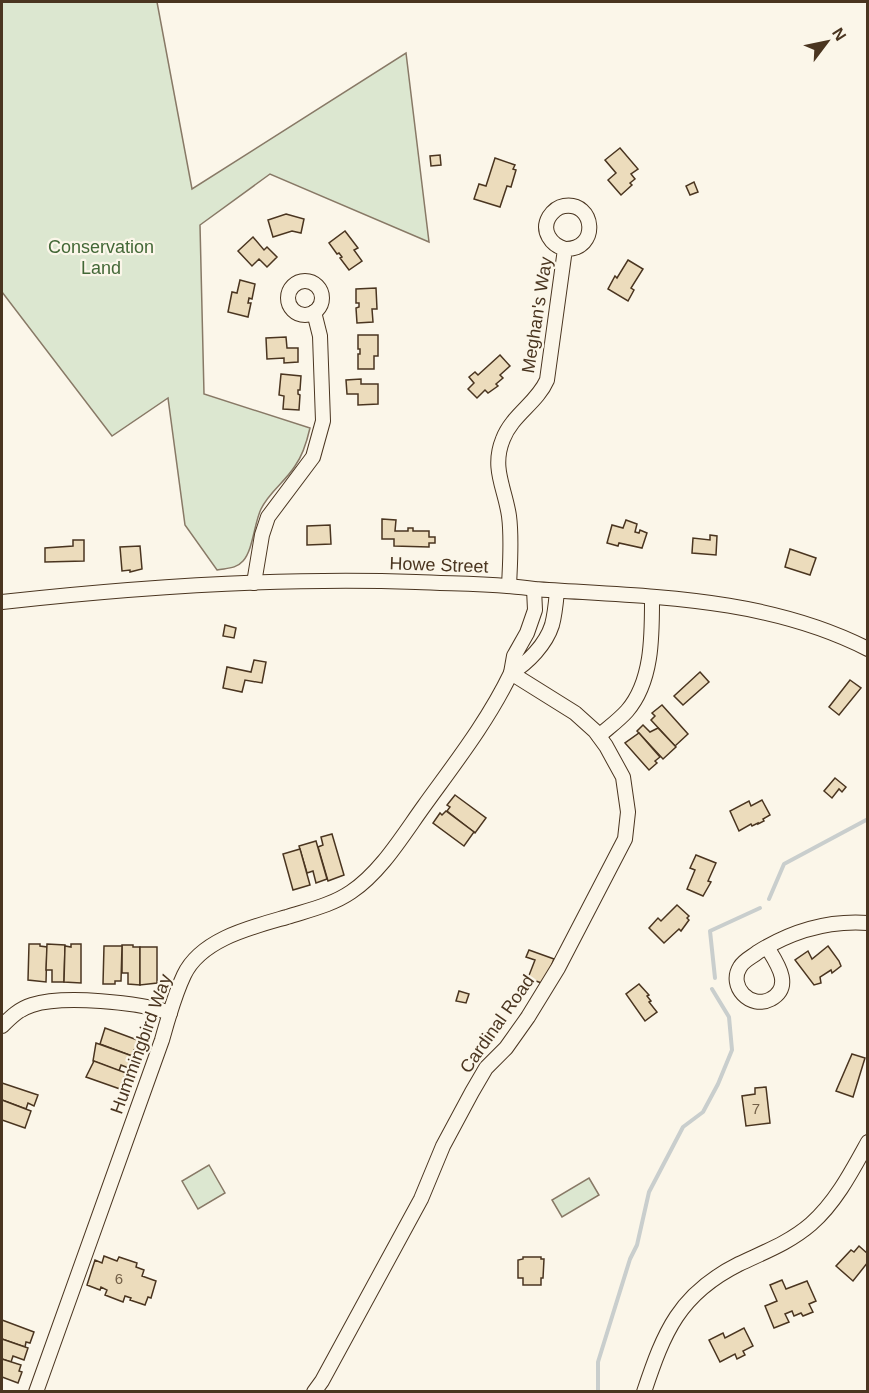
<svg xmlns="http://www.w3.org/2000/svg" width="869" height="1393" viewBox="0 0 869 1393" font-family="Arial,sans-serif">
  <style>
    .green { fill: #dce7d0; stroke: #887966; stroke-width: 1.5 }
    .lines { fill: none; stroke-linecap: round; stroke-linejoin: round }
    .stream { stroke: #c9cecd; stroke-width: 4 }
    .building { fill: #ecdcbc; stroke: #4a3520; stroke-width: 1.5 }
    .minor-casing { stroke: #4a3520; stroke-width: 16 }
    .minor { stroke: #fbf6e9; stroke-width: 14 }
    .labels { text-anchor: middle; stroke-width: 4.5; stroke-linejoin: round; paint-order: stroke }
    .number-label { font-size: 15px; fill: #725f47 }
    .park-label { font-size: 18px; fill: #436837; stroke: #fbf6e9 }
    .street-label { font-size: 18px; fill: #4a3520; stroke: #fbf6e9 }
  </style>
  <rect width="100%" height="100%" fill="#fbf6e9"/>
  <g class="green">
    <path d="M2 2H157L192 189 406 53 429 242 270 174 200 225 204 394 310 428C307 441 303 455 295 466 285 482 269 492 261 509 254 524 253 550 243 561 236 569 227 568 217 570L185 525 168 398 112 436 2 292Z"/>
    <polygon points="209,1165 225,1193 198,1209 182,1181"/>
    <polygon points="589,1178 599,1195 562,1217 552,1200"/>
  </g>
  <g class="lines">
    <g class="stream">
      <polyline points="769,899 784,864 868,819"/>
      <polyline points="715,978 710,931 760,908"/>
      <polyline points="598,1392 598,1362 630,1259 637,1245 649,1192 683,1127 703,1112 718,1084 732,1050 729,1017 712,989"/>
    </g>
  </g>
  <g class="building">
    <polygon points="620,148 638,169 631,174 635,179 630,183 632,185 621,195 608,180 616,173 605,160"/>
    <polygon points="440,155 441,165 431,166 430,156"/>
    <polygon points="495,158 515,165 513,169 516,170 511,187 507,186 500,207 474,199 479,184 486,186"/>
    <polygon points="694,182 698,192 690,195 686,186"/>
    <polygon points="286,214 304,219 301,233 292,231 273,237 268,220"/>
    <polygon points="345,231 358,248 354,250 362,261 349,270 340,258 342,257 339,253 337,254 329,243"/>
    <polygon points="253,237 264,250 267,247 277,257 267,267 259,259 252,266 238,251"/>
    <polygon points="628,260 643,269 631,288 634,290 628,301 608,289 615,276 617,278"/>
    <polygon points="240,280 255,284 252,299 249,298 248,303 251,303 248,317 228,312 232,292 237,293"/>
    <polygon points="376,288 377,309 372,309 373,322 357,323 356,308 359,307 359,303 356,303 356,289"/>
    <polygon points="358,335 378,335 378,356 374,356 374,369 358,369 358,354 360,354 360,349 358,349"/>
    <polygon points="286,337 287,348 298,348 298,362 284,363 284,358 267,359 266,338"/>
    <polygon points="500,355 510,366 500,375 503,378 496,384 498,386 488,393 485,390 477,398 468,389 474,383 469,377 475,372 478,375"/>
    <polygon points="281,374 301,376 300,390 298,390 298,394 300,395 299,410 283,409 284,396 279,395"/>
    <polygon points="361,379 361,384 378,384 378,404 358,405 358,394 347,394 346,380"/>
    <polygon points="382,519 396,520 395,531 408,531 408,528 413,528 413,531 429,531 429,537 435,537 435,543 429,543 429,547 394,546 394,539 382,539"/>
    <polygon points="626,520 637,524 635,532 639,533 640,530 647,533 642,548 619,543 618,546 607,543 612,525 623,528"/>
    <polygon points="330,525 331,544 307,545 307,526"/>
    <polygon points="710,535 717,536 716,555 692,553 693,538 710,540"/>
    <polygon points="73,540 84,540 84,561 45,562 45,548 73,546"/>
    <polygon points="140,546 142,569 130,572 130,570 122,571 120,547"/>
    <polygon points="790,549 816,558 810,575 785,567"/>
    <polygon points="225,625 236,628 234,638 223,636"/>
    <polygon points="254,660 266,662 262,683 245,680 242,692 223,688 227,667 251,672"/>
    <polygon points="700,672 709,682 683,705 674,696"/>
    <polygon points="850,680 861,688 839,715 829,707"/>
    <polygon points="662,705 688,734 675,746 651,720 655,716 652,713"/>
    <polygon points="643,725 650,732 658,728 676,747 663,759 637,731"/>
    <polygon points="639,733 660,757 655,761 657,763 649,770 625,743"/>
    <polygon points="835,778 846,787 842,792 839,789 832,798 824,791"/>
    <polygon points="455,795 486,818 475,833 447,811 450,807 447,805"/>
    <polygon points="762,800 770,815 763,819 764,821 758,824 758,823 752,826 751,824 739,831 730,811 749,801 751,806"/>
    <polygon points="446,811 474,832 464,846 433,823 440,813 442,815"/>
    <polygon points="332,834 344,875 328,881 318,847 323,845 321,837"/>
    <polygon points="316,841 327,879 316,883 313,871 307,873 299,846"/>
    <polygon points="300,849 310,885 293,890 283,854"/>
    <polygon points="696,855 716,863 708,881 711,882 703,896 687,889 695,870 690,868"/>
    <polygon points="677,905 689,916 687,918 689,920 681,931 679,929 664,943 649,928 658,918 661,921"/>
    <polygon points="29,944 40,944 40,946 47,947 46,982 28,980"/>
    <polygon points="47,944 65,945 64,982 52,982 52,970 46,970"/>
    <polygon points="71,944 81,944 81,983 64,982 65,946 71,947"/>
    <polygon points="122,945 133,945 133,947 140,947 140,985 128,984 128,973 122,973"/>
    <polygon points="104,946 122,946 121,981 115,981 115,984 103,984"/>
    <polygon points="828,946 839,961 841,966 832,973 831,970 820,977 821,983 814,985 795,960 808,951 812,959"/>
    <polygon points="140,947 157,947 157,983 140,985"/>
    <polygon points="529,950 554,959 544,984 528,978 535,960 526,957"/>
    <polygon points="639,984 649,995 647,996 651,1001 649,1002 657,1012 645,1021 626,994"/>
    <polygon points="459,991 469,994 466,1003 456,1001"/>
    <polygon points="105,1028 140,1041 137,1051 134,1050 132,1056 100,1044"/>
    <polygon points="96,1043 135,1057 131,1069 121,1065 119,1071 93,1061"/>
    <polygon points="852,1054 865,1058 853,1097 836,1091"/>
    <polygon points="94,1061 126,1073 120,1089 86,1077"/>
    <polygon points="2,1083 38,1095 34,1106 28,1103 26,1109 2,1100"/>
    <polygon points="766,1087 770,1123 746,1126 742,1096 755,1094 755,1088"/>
    <polygon points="2,1100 31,1111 25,1128 2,1120"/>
    <polygon points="859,1246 868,1254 868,1262 853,1281 836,1266 851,1250 854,1252"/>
    <polygon points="104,1256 117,1261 119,1257 137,1263 136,1267 144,1270 142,1276 156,1281 151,1298 148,1297 145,1305 130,1300 131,1298 125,1296 123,1302 105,1295 107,1290 101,1287 100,1290 87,1285 95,1260 102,1263"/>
    <polygon points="523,1257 541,1257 541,1259 544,1259 543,1278 541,1278 541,1285 523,1285 523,1278 518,1278 518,1260 523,1259"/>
    <polygon points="782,1280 786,1289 807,1281 816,1301 809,1304 813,1312 803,1316 801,1313 794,1316 792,1311 785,1314 789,1322 774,1328 765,1306 777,1301 770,1285"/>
    <polygon points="2,1320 34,1332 30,1343 26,1342 25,1347 2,1339"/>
    <polygon points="744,1328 753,1346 743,1351 745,1355 737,1359 735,1354 720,1362 709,1340 723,1333 725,1338"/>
    <polygon points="2,1339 28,1348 24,1360 13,1356 11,1362 2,1359"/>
    <polygon points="2,1359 21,1365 19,1371 22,1372 18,1383 2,1377"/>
  </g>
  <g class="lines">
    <g class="minor-casing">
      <g id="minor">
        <circle cx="305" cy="298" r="17"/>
        <polyline points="254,583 262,535 268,517 313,457 323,421 320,336 314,312"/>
        <path d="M509 586C510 563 512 539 509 516 505 488 491 468 503 439 512 415 537 403 547 380L565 249C600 250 595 201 564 206 558 207 553 211 549 217 541 231 551 245 565 249"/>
        <path d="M534 589 535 610 527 633 514 656 511 673C528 663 546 644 552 625 555 614 556 602 557 591"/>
        <path d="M2 602C138 587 278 577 416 582 455 584 495 583 534 589 647 597 764 596 868 649"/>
        <path d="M599 736C608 728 619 720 627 711 653 681 652 634 652 597"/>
        <path d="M767 947C776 962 794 986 771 999 750 1010 728 986 740 967 744 960 752 957 758 952 792 931 827 920 868 923"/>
        <path d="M2 1026C11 1017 19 1009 32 1005 63 995 139 1002 170 1013"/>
        <path d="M36 1392 162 1040C168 1019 174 996 184 975 201 939 252 927 287 917 309 910 332 905 351 892 381 872 403 835 424 806 455 763 488 721 511 673L575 713 595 731 606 746 623 777 628 812 625 839 558 968 528 1017 506 1048 486 1068 472 1092 443 1146 421 1199 322 1381 314 1392"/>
        <path d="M644 1392C664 1332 679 1294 739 1264 764 1252 789 1243 811 1224 836 1202 852 1171 868 1142"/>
      </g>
    </g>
    <use href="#minor" class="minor"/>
  </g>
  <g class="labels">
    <g class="number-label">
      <text x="756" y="1114">7</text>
      <text x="119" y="1284">6</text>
    </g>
    <g class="park-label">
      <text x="101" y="253">Conservation<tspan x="101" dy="21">Land</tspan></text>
    </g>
    <g class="street-label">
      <text transform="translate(537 315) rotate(-81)" y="6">Meghan's Way</text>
      <text transform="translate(439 565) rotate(2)" y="6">Howe Street</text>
      <text transform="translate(497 1024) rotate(-55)" y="6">Cardinal Road</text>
      <text transform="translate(141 1044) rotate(-70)" y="6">Hummingbird Way</text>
    </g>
  </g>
  <rect width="869" height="1393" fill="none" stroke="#4a3520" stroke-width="6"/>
  <g transform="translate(827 42) rotate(58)" stroke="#fbf6e9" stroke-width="4.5" paint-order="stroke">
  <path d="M0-4.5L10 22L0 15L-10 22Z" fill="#4a3520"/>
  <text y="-9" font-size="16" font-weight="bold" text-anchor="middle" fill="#4a3520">N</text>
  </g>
</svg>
